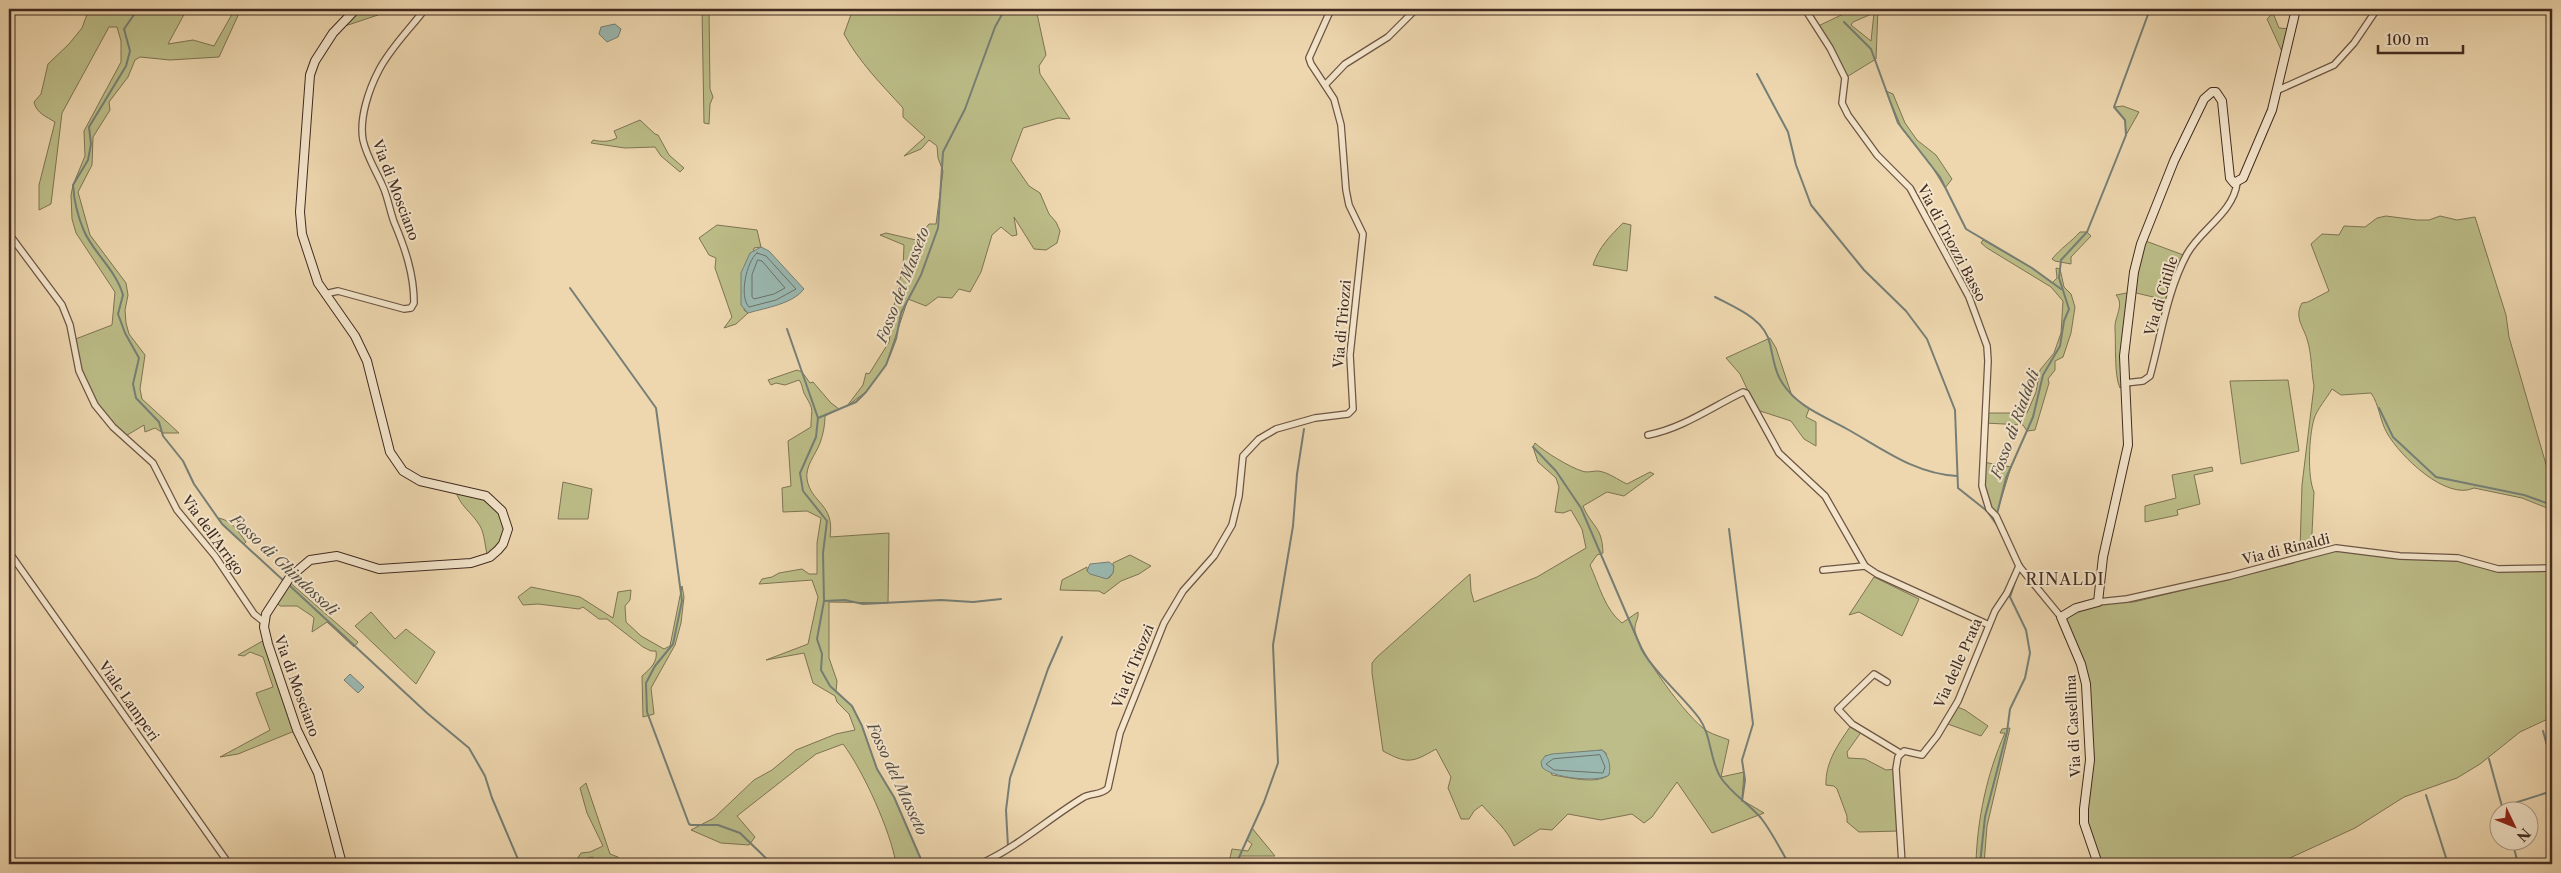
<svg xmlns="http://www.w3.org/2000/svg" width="2561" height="873" viewBox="0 0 2561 873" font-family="'Libre Caslon Text',serif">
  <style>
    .green { fill: #bcbd88; stroke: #7e7454; fill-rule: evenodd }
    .water { fill: #9ab8b0; stroke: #767f76 }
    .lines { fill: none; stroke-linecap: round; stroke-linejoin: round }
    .shore { stroke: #6d7168; stroke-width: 1 }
    .stream { stroke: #767f76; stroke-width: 2 }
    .street-casing { stroke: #6c5544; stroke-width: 8 }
    .secondary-casing { stroke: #402a20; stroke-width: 10 }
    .street { stroke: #f4e5cb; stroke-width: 5.5 }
    .secondary { stroke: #f4e5cb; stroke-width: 8 }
    .labels { text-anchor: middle; stroke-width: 4; stroke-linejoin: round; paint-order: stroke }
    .street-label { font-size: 14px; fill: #402a20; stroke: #f4e5cb }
    .water-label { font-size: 15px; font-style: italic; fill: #564e44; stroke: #f4e5cb }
    .quarter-label { font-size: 16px; letter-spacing: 1px; fill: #402a20; stroke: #f4e5cb }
  </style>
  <rect width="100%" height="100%" fill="#eed7af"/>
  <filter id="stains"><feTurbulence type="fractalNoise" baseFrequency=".004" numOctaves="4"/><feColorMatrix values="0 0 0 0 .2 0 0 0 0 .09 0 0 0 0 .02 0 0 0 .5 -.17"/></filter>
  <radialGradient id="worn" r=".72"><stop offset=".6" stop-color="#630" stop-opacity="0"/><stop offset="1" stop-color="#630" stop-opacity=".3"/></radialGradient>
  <g class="green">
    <path d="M89 9H187L168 44 193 40 214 46 235 9H241L219 57 170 60 140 57 135 60 128 77 109 102 110 110 93 137 92 165 78 192 90 235 126 283 128 295 125 310 126 323 129 334 145 355 140 389 142 399 179 433H163L155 428 145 432 144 425 124 437 95 405 79 371 73 340 112 325 115 292 76 233 72 219 71 195 73 185 85 156 84 131 121 62V41L117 27H109L62 113 51 204 39 210V185L55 122C47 117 36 113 34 102L41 94 48 64 69 44 82 28Z"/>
    <polygon points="356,9 386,9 378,15 336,29"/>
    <polygon points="702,9 709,9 710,89 713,97 710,104 709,124 704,123"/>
    <path d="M853 9H1036L1046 55 1039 66 1040 74 1070 119 1058 118 1023 128 1011 160 1029 186 1040 193 1049 214 1056 222 1060 231 1057 243 1046 250 1034 249 1014 217 1017 235 1012 236 1001 227 992 235 981 272 970 292 959 289 952 298 938 297 926 306 908 299 886 365 866 392 847 406 863 385 866 373 869 374 889 342 896 292 903 269 904 245 880 235 886 233 916 240 929 224H936L943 171 938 158 937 146 929 140 921 149 904 156 925 137 903 117V108C882 85 859 62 844 34Z"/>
    <path d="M1854 9H1878L1876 59 1845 78 1816 27ZM1874 13 1871 41 1851 25 1853 22Z"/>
    <polygon points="2273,13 2279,28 2291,29 2284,56 2267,19"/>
    <polygon points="1886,91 1893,94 1905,123 1917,140 1936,155 1952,179 1945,188 1931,165 1902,129"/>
    <polygon points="2123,106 2139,112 2126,135 2125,120 2114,107"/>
    <path d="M640 120 655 134 658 135 669 155 684 168 680 172 661 156 655 147 625 148 591 143 593 140C602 142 609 142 617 138L614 131Z"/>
    <path d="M2386 216 2417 220H2429L2440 216 2457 220 2475 217 2506 315 2509 337 2552 485V510L2522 498 2474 488C2446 501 2400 456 2387 433 2380 421 2379 404 2371 393L2341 395 2332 389C2327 398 2317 409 2314 419 2309 436 2307 476 2314 492L2311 554 2336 548 2400 556 2458 558 2488 567 2552 568V717L2520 732 2480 764 2457 778 2404 797 2355 828 2277 864H2098L2086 834 2090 778 2086 684 2061 617 2098 602H2134L2294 563 2300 550 2302 485 2314 386C2311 371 2312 354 2307 339 2303 326 2294 317 2302 303L2308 302 2329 291 2311 244 2322 234 2339 235 2344 226 2365 227 2377 218Z"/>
    <path d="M1623 223 1631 225 1627 271 1593 265C1599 247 1610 236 1623 223Z"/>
    <polygon points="717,225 757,230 761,247 754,248 744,310 748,313 736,324 724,328 732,317 715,268 716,258 709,255 699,238"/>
    <path d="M2080 232H2087L2091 236 2071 257V264L2055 261 2052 259C2061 248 2071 242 2080 232Z"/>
    <polygon points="1983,240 2032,268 2052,283 2057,278 2056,268 2060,269 2064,287 2071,294 2075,307 2071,333 2063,357 2055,361 2055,370 2048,379 2049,383 2035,430 2027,431 2023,425 1985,423 1985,413 2027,413 2036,392 2040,370 2054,353 2061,333 2063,301 2051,287 1987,248 1981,243"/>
    <path d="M2143 240 2186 256 2170 301 2132 292 2125 383 2120 388C2114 376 2116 343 2115 329 2114 317 2125 305 2116 295L2132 292Z"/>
    <polygon points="1770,338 1776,348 1792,396 1809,409 1806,417 1816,422 1816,446 1804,439 1791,421 1757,410 1740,374 1726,358"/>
    <path d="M797 370 802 372 810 383 813 382 831 403 839 409 825 416C825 425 823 435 820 443 816 454 805 466 807 479 811 504 835 503 830 537L889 533 888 603 829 602V658L837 681 836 691 852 706 862 726 877 769 894 797 923 864H896C891 832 863 770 843 744L816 754 737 816 755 837 749 845 721 843 691 830 714 818 754 780 772 770 796 750 836 734 855 730 849 714 837 702 835 696 813 683 804 653 766 660 808 644 818 597 812 580 759 584 762 579 772 577 779 573 802 569 809 574H817V543L821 518 807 511 783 512 782 488 791 486 788 441 811 427C811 408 815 412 805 395 802 390 803 385 799 380L785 385 776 383 771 385 768 380Z"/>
    <polygon points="2288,380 2299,451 2241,464 2230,381"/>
    <path d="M1535 443C1543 451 1571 468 1582 471 1587 473 1593 471 1598 471 1608 472 1618 480 1627 484L1650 472 1654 474 1624 496 1607 492 1583 506C1592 528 1602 525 1603 553L1597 555 1590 565C1599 585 1605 610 1622 623L1638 612C1639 619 1634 623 1635 631 1640 654 1687 718 1707 731 1714 735 1722 737 1729 740L1721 777 1744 772 1742 800 1764 813 1712 833 1677 782 1652 817 1644 823 1632 814 1601 820 1568 814 1552 830 1540 829 1514 846C1507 829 1494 819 1482 805L1474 811 1469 819H1461L1448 788 1451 777 1436 749C1412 763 1407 764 1383 751L1372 673V663L1377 657 1470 574 1471 591 1474 602 1537 577 1586 548 1582 529 1571 510 1563 513 1555 512 1559 487 1556 478 1538 462 1533 447ZM1602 750 1606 753 1609 775C1596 785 1568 777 1552 775L1545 756Z"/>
    <polygon points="1983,462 2011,467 1996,516 1983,496"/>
    <polygon points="2212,467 2213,471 2194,475 2200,504 2177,510 2178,515 2145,522 2145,506 2176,498 2172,475"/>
    <polygon points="563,482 592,489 588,519 558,519"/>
    <path d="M455 489 476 493 502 511 506 535 488 558C485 548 485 535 480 526 471 511 460 507 455 489Z"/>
    <path d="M219 518C234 522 237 530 246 542L244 544 222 524Z"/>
    <polygon points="1130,555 1151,566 1139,574 1121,581 1104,594 1099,591 1060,590 1062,580 1087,567 1087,571 1109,578 1113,573 1113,563"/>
    <polygon points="1874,577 1919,599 1902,636 1859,612 1849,615"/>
    <polygon points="287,580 358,642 354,647 327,622 312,632 314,618 312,616 297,606 280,606 274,600"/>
    <path d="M682 586 684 597 681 623 675 645 651 688 654 714 643 717 642 676C650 669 658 662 656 651H651L643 647 607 619H599L583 607 579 609 538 604 523 605 518 597 531 587 580 597 613 618 618 592 631 590 630 600 625 606 626 622 641 636 664 649 670 646Z"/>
    <polygon points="371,612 395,639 406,629 435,652 416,684 355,626"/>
    <polygon points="266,639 297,730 238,754 220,757 270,730 256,693 273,687 263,657 250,652 244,656 238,655"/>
    <polygon points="1955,706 1965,710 1988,726 1981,736 1945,723"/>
    <path d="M1852 724 1862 731 1847 752 1848 758 1865 759 1886 770 1896 769 1900 831 1859 832 1847 822V816L1837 789 1834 786 1826 785C1825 762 1839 743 1852 724Z"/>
    <path d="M2010 728 1987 826 1984 864H1976C1977 820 1987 773 2005 733H2000L2002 729Z"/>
    <polygon points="586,783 610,854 618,857 621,864 605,864 592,857 576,861 581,853 590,852 603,846 587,813 580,788"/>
    <polygon points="1252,828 1275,856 1240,856 1236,864 1216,864 1230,858 1232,849 1248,851 1252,844 1247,840"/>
  </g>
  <g class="water">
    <polygon points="615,24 621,29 618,37 607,42 599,34 601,27"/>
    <path d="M761 247 769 251 804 289C793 304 765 308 748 313L741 305V273L750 253Z"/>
    <polygon points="1109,562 1114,566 1113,573 1107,579 1090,574 1087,571 1090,564"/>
    <polygon points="350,674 364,687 358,693 344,680"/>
    <path d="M1602 750C1609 756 1611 766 1609 775 1598 783 1551 778 1542 767L1541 762 1545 756 1552 754Z"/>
  </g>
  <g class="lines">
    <g class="shore">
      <path d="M757 253 766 256 796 289 776 300 749 307C739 297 746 262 757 253Z"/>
      <polygon points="758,260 762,261 785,288 774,294 754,299 752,297 752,275"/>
      <polygon points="1600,755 1605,767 1603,773 1554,770 1546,764 1553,759"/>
    </g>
    <g class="stream">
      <path d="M138 9 124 29 130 51 126 66 89 127 91 144 88 160 73 185C74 200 78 217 84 231 93 252 116 270 123 295L118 314 125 333 139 358 133 384 136 398 159 422 163 436 183 461 194 484 222 524 285 582"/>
      <polyline points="1844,22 1871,49 1898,123 1940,177 1966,229 2032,268 2061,289"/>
      <polyline points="1757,74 1788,132 1796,165 1811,205 1864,270 1906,311 1927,339 1955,410 1958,488 1987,511 1999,528"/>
      <polyline points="570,288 656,408 682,601 673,644 655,666 646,683 647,712 689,824 691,825 718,825 740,833 772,864"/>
      <path d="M1715 297C1736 308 1765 319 1770 344 1773 357 1775 373 1783 384 1798 407 1824 416 1847 429 1883 449 1915 474 1957 476"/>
      <polyline points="787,329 818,418 816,437 800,473 803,491 827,521 823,553 824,601 817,639 822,654 821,670 830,686 852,706 862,726 877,769 894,797 923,864"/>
      <polyline points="2379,408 2393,437 2436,477 2524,495 2552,505"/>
      <polyline points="818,418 856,402 866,392 886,365 896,339 901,313 921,275 938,228 943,152 965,109 995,27 1005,9"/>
      <path d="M1533 447 1556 471 1581 508 1642 650C1657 676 1681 694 1699 718 1712 736 1709 759 1721 778 1732 794 1749 804 1761 818 1772 832 1780 849 1789 864"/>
      <polyline points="1997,514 2006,478 2033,417 2043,375 2060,346 2064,321 2069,309 2059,278 2061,260 2087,232 2126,135 2125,120 2114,107 2150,9"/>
      <polyline points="1729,529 1753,724 1742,760 1745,780 1742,801"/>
      <polyline points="289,585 427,713 469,748 485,776 492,798 520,864"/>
      <polyline points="824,601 845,600 863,604 941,600 973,602 1001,599"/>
      <polyline points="2543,731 2552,763"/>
      <polyline points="2489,759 2503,810"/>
      <polyline points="2426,795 2448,864"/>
      <polyline points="2502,807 2552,791"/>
      <polyline points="2512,840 2518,864"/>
      <polyline points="1008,847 1006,810 1010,778 1048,669 1062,637"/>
      <polyline points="991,864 1007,852"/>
      <polyline points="1236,864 1264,802 1278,763 1273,645 1293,526 1297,474 1304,429"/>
      <polyline points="1980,864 1985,817 2007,732 2010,709 2025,678 2030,653 2026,630 2010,597 2019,570"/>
      <polyline points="2498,864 2516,860"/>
    </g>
    <g class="street-casing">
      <g id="street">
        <polyline points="1805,9 1830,48 1845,78 1842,103 1848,115 1877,155 1910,188 1969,297 1987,346 1988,361 1982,486 1989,509 1996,516 2019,566 2061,617"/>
        <polyline points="1326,84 1345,64 1388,37 1416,9"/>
        <polyline points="2276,91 2334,65 2354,43 2377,9"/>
        <polyline points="9,234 62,305 70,325 79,371 95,405 113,427 153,463 177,510 215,556 254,614 264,622"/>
        <path d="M325 294 338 291 404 309 411 308 414 303C414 274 405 248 394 222 390 211 388 199 384 189 377 172 367 158 363 140 359 118 369 89 379 70 391 47 410 29 425 9"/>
        <path d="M2125 383 2143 381 2150 376C2161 336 2167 291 2187 254 2201 229 2233 213 2237 183"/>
        <path d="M1648 435C1683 428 1710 408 1743 392L1746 393 1779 453 1825 496 1865 566 1877 574 1989 625"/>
        <polyline points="9,552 229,864"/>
        <polyline points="1823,570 1865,566"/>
        <polyline points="2098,602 2127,599 2230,576 2336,548 2400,556 2458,558 2498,569 2552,568"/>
        <polyline points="1887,682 1874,674 1838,709 1852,724 1900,753"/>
        <path d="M980 864C1018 847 1049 818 1084 797 1092 793 1102 795 1108 788L1120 733 1164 623 1183 591 1214 556 1232 525 1239 496 1243 456 1259 439 1276 429 1315 418 1348 414 1353 409 1350 355 1363 234 1349 205 1346 190 1341 125 1334 99 1311 64 1309 58 1331 9"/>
        <polyline points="1902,864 1896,769 1898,757 1904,751 1922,755 1937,736 1958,701 1995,611 2007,593 2019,566"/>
      </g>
    </g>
    <g class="secondary-casing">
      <g id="secondary">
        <polyline points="342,864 318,773 297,730 268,644 264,627 266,614 290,577 310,560 337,556 379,569 471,563 490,557 498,550 503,544 508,529 502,511 486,496 420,481 403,471 390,452 367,361 355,336 318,283 302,234 300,212 310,75 315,61 333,33 356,9"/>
        <polyline points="2098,864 2084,823 2084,809 2090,760 2086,684 2081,664 2061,617 2076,608 2098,602 2103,557 2128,445 2124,356 2134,272 2141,244 2174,161 2204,99 2212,92 2216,92 2222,101 2230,178 2234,183 2243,178 2272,110 2296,9"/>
      </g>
    </g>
    <use href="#street" class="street"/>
    <use href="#secondary" class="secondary"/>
  </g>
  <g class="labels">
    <g class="street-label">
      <text transform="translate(396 190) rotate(69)" y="5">Via di Mosciano</text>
      <text transform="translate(1952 243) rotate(62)" y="5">Via di Triozzi Basso</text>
      <text transform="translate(2161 296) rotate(-73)" y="5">Via di Citille</text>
      <text transform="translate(1342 324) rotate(-85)" y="5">Via di Triozzi</text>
      <text transform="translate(213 535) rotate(54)" y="5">Via dell'Arrigo</text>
      <text transform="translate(2286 549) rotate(-14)" y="5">Via di Rinaldi</text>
      <text transform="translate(1958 663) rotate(-66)" y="5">Via delle Prata</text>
      <text transform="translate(1133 666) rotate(-68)" y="5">Via di Triozzi</text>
      <text transform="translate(297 686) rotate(70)" y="5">Via di Mosciano</text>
      <text transform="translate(129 701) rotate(55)" y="5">Viale Lamperi</text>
      <text transform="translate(2073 726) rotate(-93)" y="5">Via di Casellina</text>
    </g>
    <g class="water-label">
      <text transform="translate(903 285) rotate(-69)" y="5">Fosso del Masseto</text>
      <text transform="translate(2015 424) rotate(-70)" y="5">Fosso di Rialdoli</text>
      <text transform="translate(284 565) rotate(43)" y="5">Fosso di Ghindossoli</text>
      <text transform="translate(897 779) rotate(65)" y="5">Fosso del Masseto</text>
    </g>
    <g class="quarter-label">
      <text x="2065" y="585">RINALDI</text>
    </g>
  </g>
  <rect width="2561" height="873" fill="none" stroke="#eed7af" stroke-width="30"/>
  <rect x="10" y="10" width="2541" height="853" fill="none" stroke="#402a20" stroke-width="2.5"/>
  <rect x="15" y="15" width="2531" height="843" fill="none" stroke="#402a20"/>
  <g transform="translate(2514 826) rotate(133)"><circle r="24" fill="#f4e5cb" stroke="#ac9a87"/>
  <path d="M0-4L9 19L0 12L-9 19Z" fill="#8f2418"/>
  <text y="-8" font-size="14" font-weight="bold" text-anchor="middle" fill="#402a20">N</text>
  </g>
  <path d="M2378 45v8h85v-8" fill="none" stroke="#402a20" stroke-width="2.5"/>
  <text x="2386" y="45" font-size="15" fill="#402a20" stroke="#f4e5cb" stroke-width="4" paint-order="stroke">100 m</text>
  <rect width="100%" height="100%" filter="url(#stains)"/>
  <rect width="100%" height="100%" fill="url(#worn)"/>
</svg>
